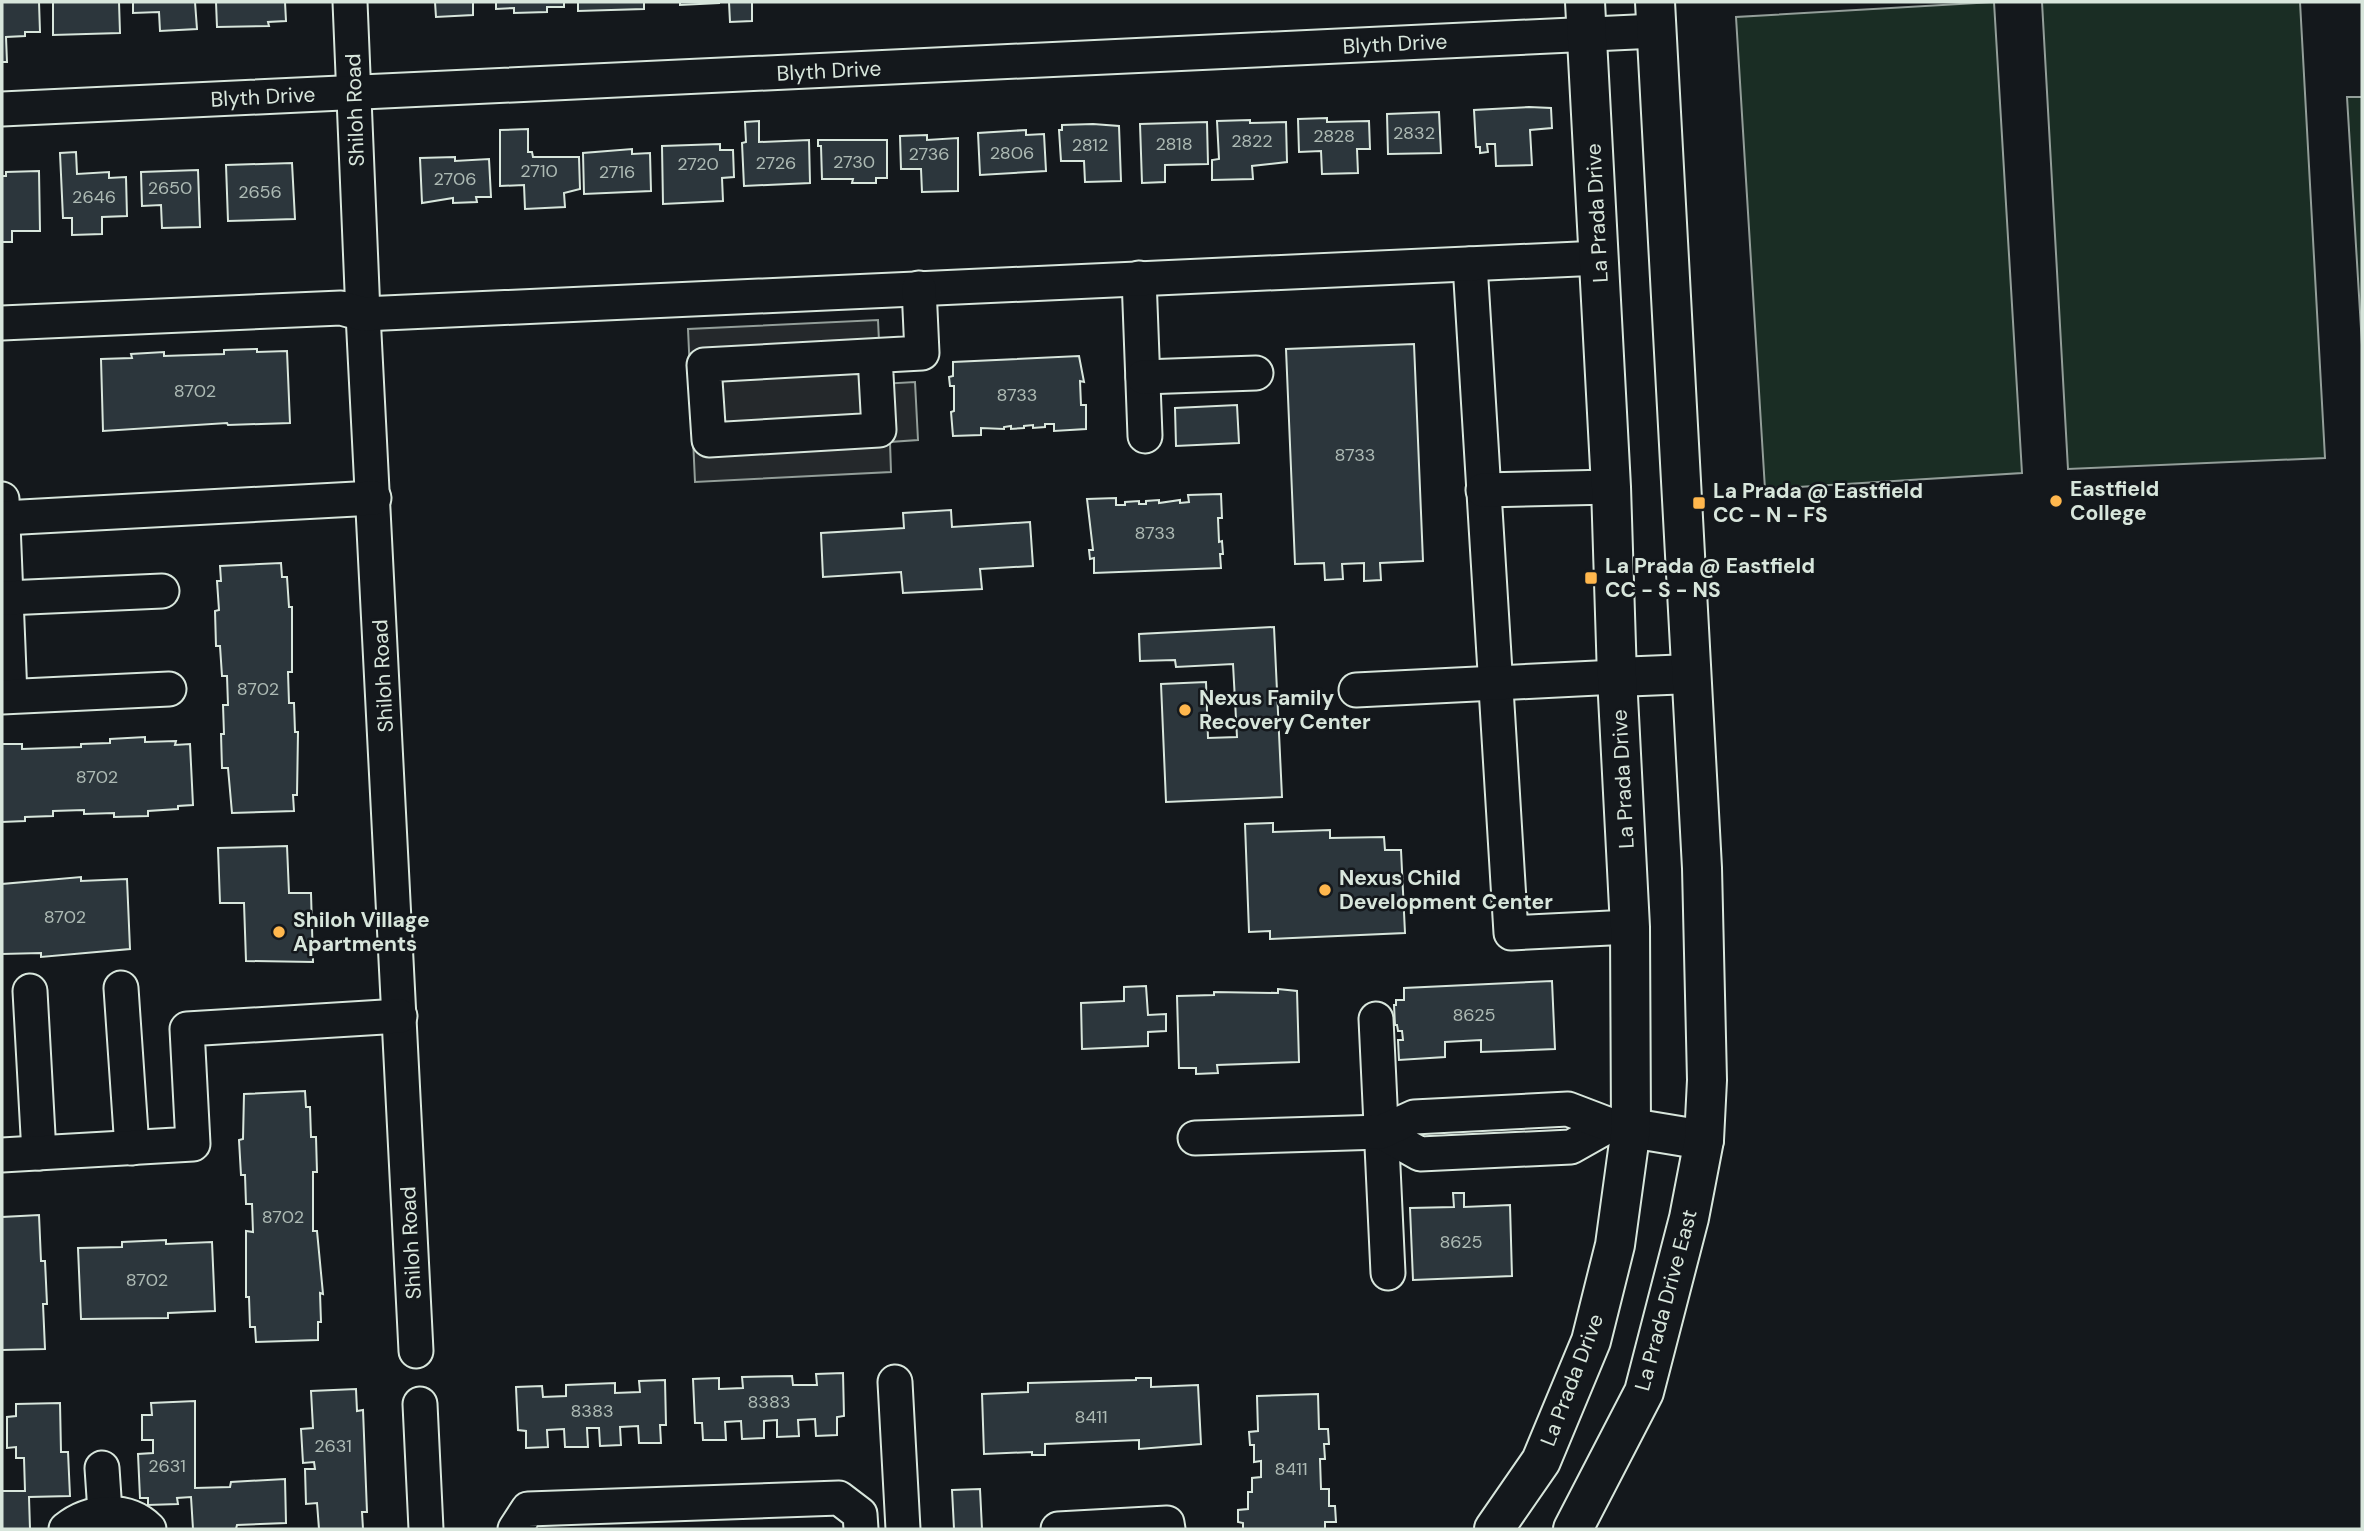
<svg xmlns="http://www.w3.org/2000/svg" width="2364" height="1531" viewBox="0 0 2364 1531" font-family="'DM Sans',sans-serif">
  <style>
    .green { fill: #1a2d24; stroke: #939e99; stroke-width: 2 }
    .parking { fill: #24282b; stroke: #939e99; stroke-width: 2 }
    .building { fill: #2c363c; stroke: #d8e6dc; stroke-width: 2 }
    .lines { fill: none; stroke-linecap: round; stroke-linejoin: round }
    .minor-casing { stroke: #d8e6dc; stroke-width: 37 }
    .major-casing { stroke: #d8e6dc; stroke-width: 42 }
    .minor { stroke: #14181c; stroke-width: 33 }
    .major { stroke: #14181c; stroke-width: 38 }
    .poi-dot { fill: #ffb74d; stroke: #14181c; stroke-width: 2.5 }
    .labels { text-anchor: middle; stroke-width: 5; stroke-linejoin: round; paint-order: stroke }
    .number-label { font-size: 18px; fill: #adbab4 }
    .street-label { font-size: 21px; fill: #d8e6dc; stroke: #14181c }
    .poi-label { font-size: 21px; font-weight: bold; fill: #d8e6dc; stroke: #14181c; text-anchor: start }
  </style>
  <rect width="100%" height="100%" fill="#14181c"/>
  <g class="green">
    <polygon points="1994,2 2022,473 1765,489 1736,17"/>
    <polygon points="2042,2 2300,2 2325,458 2068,469"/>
    <polygon points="2347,97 2362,97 2362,345"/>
  </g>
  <polygon class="parking" points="878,320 881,384 915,382 918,440 890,442 891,472 695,482 688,329"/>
  <g class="building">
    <polygon points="2,2 39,2 40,32 25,32 25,36 6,37 7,62 2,62"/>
    <polygon points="53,2 119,2 120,33 53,35"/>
    <polygon points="133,2 195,2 197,29 160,31 159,12 133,13"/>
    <polygon points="216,2 285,2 286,21 268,22 269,26 217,27"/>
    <polygon points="435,2 473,2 473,15 436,17"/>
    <polygon points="496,2 564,2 564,7 547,7 547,12 514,13 514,8 496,9"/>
    <polygon points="578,2 644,2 644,9 578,11"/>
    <polygon points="680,2 719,2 719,3 680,5"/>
    <polygon points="729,2 752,2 752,21 730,22"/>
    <polygon points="1529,107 1551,108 1552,128 1530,130 1532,165 1496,166 1495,144 1487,144 1488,152 1480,153 1480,147 1476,147 1474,110"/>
    <polygon points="1439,112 1441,153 1388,154 1387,114"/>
    <polygon points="1327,118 1327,122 1369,121 1370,149 1357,149 1358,173 1322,174 1321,151 1299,152 1298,119"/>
    <polygon points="1250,120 1250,123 1286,122 1287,162 1252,166 1253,179 1212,180 1212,160 1219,159 1217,121"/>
    <polygon points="759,121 759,142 809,140 810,183 744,186 742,143 746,142 745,122"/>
    <polygon points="1207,122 1208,164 1165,165 1165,182 1142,183 1140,124"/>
    <polygon points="1093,124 1119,126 1121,181 1085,182 1084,161 1061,161 1059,130 1062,130 1062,125"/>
    <polygon points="528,129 528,152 532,152 533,157 579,157 580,189 564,193 565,207 525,209 524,185 500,186 500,130"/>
    <polygon points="1026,130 1026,135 1044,134 1046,171 980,175 978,133"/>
    <polygon points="927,135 927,140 958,138 958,191 922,192 921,169 901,169 900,136"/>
    <polygon points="818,140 887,140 887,178 876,178 876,183 852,183 853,179 822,179 821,146 818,146"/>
    <polygon points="720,144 720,150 733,150 734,177 722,178 723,201 663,204 662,146"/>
    <polygon points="632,149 632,154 650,153 651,191 584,194 583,153"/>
    <polygon points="76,152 77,174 109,172 109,178 126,177 127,216 102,217 102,234 72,235 72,218 63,218 60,153"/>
    <polygon points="455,157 455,161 489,159 491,197 476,197 477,202 453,203 453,198 422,203 420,158"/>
    <polygon points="292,163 295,219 228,221 226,165"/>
    <polygon points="198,170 200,227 162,228 161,205 142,206 141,172"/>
    <polygon points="39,171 40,231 12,231 12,242 2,242 2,176 6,176 6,172"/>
    <polygon points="1414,344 1423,561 1380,563 1381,580 1364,581 1364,563 1342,564 1343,579 1325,580 1324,563 1295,564 1286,349"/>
    <polygon points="257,349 257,352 287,351 290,423 228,425 227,423 103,431 101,359 132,358 131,354 164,352 164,356 224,354 224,350"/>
    <polygon points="1079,356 1084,382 1080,381 1081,405 1086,405 1086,429 1054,431 1054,424 1045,424 1045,427 1033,428 1033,425 1024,426 1024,428 1011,429 1011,426 1004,427 1004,429 981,428 981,435 953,436 951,412 954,411 954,386 950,386 949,377 953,376 953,362"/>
    <polygon points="1237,405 1239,443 1176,446 1175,408"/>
    <polygon points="1221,494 1222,518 1218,518 1219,542 1222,541 1223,554 1220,554 1221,568 1094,573 1094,558 1090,559 1089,550 1093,550 1087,499 1116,498 1116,505 1125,505 1125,502 1139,501 1139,504 1146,504 1146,501 1159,500 1159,503 1180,500 1180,503 1189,502 1188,495"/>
    <polygon points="951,510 952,527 1030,522 1033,566 980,569 982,589 903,593 901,572 823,577 821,533 904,528 903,513"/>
    <polygon points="281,563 282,577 287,577 289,607 292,607 292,672 288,672 289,703 294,703 295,732 298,732 297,795 293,795 294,811 232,813 228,768 222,768 221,734 224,734 223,705 228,705 227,676 222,676 220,646 216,646 215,611 219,610 217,581 221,581 220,566"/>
    <polygon points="1274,627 1282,797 1166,802 1161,684 1206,682 1208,738 1237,737 1233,664 1176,667 1175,660 1140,661 1139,634"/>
    <polygon points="145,737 145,742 176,741 175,745 190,744 193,805 178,806 178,809 148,811 148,816 114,817 114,813 84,814 84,810 53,811 53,816 25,817 25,821 2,822 2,744 22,744 22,749 81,747 81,744 110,743 110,739"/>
    <polygon points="1273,823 1273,832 1330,830 1330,838 1384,837 1385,850 1401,850 1405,933 1270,939 1270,931 1249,932 1245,824"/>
    <polygon points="287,846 289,893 311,893 313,962 246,961 244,903 220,903 218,848"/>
    <polygon points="81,877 81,881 127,879 130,949 41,957 41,953 2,954 2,884"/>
    <polygon points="1552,981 1555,1049 1481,1052 1481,1040 1445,1042 1445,1057 1399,1060 1398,1040 1403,1040 1402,1031 1398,1031 1397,1025 1395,1025 1394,1005 1396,1005 1396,1000 1404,1000 1404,988"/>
    <polygon points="1146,986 1148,1015 1166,1014 1166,1031 1148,1032 1148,1046 1082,1049 1081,1003 1124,1001 1124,987"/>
    <polygon points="1278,989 1297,991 1299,1062 1217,1065 1218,1073 1196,1074 1196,1068 1179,1068 1177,996 1214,995 1214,992 1278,993"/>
    <polygon points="305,1091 306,1107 310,1107 311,1137 316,1137 317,1172 313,1172 313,1231 317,1231 323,1294 320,1293 321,1322 318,1322 318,1340 256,1342 255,1327 250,1327 249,1297 246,1297 246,1231 253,1232 252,1204 246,1204 245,1175 241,1175 239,1140 243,1139 244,1094"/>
    <polygon points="1453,1193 1464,1193 1464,1207 1510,1205 1512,1276 1413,1280 1410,1208 1454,1207"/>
    <polygon points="39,1215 41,1261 45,1261 47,1304 43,1304 45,1349 2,1350 2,1217"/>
    <polygon points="166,1240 166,1244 212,1242 215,1311 168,1313 168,1318 81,1319 78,1248 122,1247 122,1242"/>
    <polygon points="843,1373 844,1416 837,1417 837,1435 816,1436 815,1419 798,1420 799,1436 777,1437 777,1420 764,1421 764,1438 742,1439 741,1421 725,1422 726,1440 703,1440 702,1423 695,1423 693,1379 719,1378 719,1389 743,1388 742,1377 792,1376 793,1385 817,1385 816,1374"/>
    <polygon points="1136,1378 1151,1378 1151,1387 1198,1385 1201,1444 1139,1449 1139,1440 1045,1444 1045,1455 1032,1455 1032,1452 984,1454 982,1394 1028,1392 1028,1383 1136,1380"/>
    <polygon points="665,1380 666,1425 660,1425 661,1443 639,1443 638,1426 620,1427 621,1445 600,1446 599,1428 587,1428 588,1447 565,1447 564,1429 547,1430 548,1447 526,1448 526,1431 518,1430 516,1387 542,1386 543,1397 566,1396 566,1385 615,1383 615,1393 640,1392 639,1381"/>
    <polygon points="356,1389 357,1411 363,1410 367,1512 362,1512 363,1529 319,1529 317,1503 306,1504 305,1469 315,1469 314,1462 303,1463 301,1429 313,1428 311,1391"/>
    <polygon points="1318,1394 1319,1429 1328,1429 1329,1444 1324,1444 1325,1459 1320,1459 1321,1489 1329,1489 1329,1506 1335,1506 1336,1522 1325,1522 1325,1529 1243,1529 1243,1523 1238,1522 1238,1510 1248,1509 1248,1492 1252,1492 1252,1478 1261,1477 1261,1461 1254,1462 1254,1445 1250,1445 1249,1432 1258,1431 1257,1396"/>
    <polygon points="195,1401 195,1488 230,1487 231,1482 285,1479 286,1523 237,1525 236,1529 193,1529 191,1497 177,1498 178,1504 148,1505 148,1498 140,1498 138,1454 153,1453 153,1440 142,1440 142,1415 152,1415 151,1403"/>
    <polygon points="60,1403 61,1452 68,1452 70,1496 29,1497 30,1529 2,1529 2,1491 25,1491 24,1458 16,1458 16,1447 7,1448 7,1417 16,1416 16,1404"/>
    <polygon points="980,1489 982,1529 954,1529 952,1490"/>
  </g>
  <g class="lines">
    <g class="minor-casing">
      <g id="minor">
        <polyline points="350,2 363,314 416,1351"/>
        <polyline points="2,109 1656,31"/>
        <polyline points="1470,264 1511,933 1630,927"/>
        <polyline points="1139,278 1145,436"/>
        <polyline points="2,323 341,308 363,314 1600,258"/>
        <polyline points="875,356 879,430 709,440 704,365 922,353 919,288"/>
        <polyline points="1143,377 1256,373"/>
        <polyline points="1483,490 1611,487"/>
        <polyline points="2,499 10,696"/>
        <polyline points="3,518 374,498"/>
        <polyline points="6,598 162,591"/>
        <polyline points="1356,690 1617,677"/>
        <polyline points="2,697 169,689"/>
        <polyline points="121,988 132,1148"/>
        <polyline points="30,991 39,1153"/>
        <polyline points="1376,1019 1388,1273"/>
        <polyline points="1381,1132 1420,1154 1571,1147 1610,1125"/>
        <polyline points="1195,1138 1381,1132 1414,1117 1568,1109 1610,1125 1631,1128"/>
        <polyline points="2,1155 193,1144 187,1029 400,1016"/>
        <polyline points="895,1382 903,1529"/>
        <polyline points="420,1404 426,1529"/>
        <polyline points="102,1468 105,1512"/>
        <path d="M66 1529C89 1510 127 1507 149 1529"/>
        <polyline points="515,1529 528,1509 839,1498 860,1514 861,1529"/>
        <polyline points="1058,1529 1167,1523 1168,1529"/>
      </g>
    </g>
    <g class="major-casing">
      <g id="major">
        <polyline points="1617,677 1691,674"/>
        <polyline points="1631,1128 1704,1140"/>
        <polyline points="1494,1529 1541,1461 1591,1341 1615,1245 1631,1128 1630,927 1617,677 1611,487 1585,2"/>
        <polyline points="1573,1529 1644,1392 1689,1218 1704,1140 1707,1080 1702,868 1655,2"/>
      </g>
    </g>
    <use href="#minor" class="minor"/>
    <use href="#major" class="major"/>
  </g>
  <g class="poi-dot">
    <circle cx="2056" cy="501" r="7"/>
    <rect x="1692" y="496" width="14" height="14" rx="3.5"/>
    <rect x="1584" y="571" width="14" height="14" rx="3.5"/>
    <circle cx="1185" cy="710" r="7"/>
    <circle cx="1325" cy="890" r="7"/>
    <circle cx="279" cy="932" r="7"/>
  </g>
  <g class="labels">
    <g class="number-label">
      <text x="1414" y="139">2832</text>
      <text x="1334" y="142">2828</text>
      <text x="1252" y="147">2822</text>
      <text x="1174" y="150">2818</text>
      <text x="1090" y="151">2812</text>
      <text x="1012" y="159">2806</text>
      <text x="929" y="160">2736</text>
      <text x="854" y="168">2730</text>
      <text x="776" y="169">2726</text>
      <text x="698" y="170">2720</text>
      <text x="539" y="177">2710</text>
      <text x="617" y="178">2716</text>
      <text x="455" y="185">2706</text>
      <text x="170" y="194">2650</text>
      <text x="260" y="198">2656</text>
      <text x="94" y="203">2646</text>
      <text x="195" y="397">8702</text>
      <text x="1017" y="401">8733</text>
      <text x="1355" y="461">8733</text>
      <text x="1155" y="539">8733</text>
      <text x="258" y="695">8702</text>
      <text x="97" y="783">8702</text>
      <text x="65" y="923">8702</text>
      <text x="1474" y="1021">8625</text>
      <text x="283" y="1223">8702</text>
      <text x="1461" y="1248">8625</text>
      <text x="147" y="1286">8702</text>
      <text x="769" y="1408">8383</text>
      <text x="592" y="1417">8383</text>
      <text x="1091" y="1423">8411</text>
      <text x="333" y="1452">2631</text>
      <text x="167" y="1472">2631</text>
      <text x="1291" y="1475">8411</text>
    </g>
    <g class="street-label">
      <text transform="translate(1395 44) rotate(-3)" y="7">Blyth Drive</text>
      <text transform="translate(829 71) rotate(-3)" y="7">Blyth Drive</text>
      <text transform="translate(263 97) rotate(-3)" y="7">Blyth Drive</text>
      <text transform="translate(355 110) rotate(-92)" y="7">Shiloh Road</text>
      <text transform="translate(1597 213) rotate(-93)" y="7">La Prada Drive</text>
      <text transform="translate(383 676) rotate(-93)" y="7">Shiloh Road</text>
      <text transform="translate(1623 779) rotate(-93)" y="7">La Prada Drive</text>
      <text transform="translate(411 1243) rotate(-93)" y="7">Shiloh Road</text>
      <text transform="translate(1666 1300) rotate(-75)" y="7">La Prada Drive East</text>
      <text transform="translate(1572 1380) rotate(-69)" y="7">La Prada Drive</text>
    </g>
    <g class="poi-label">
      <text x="2070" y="496">Eastfield<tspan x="2070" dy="24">College</tspan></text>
      <text x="1713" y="498">La Prada @ Eastfield<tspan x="1713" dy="24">CC - N - FS</tspan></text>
      <text x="1605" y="573">La Prada @ Eastfield<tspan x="1605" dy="24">CC - S - NS</tspan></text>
      <text x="1199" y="705">Nexus Family<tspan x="1199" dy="24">Recovery Center</tspan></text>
      <text x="1339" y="885">Nexus Child<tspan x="1339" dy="24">Development Center</tspan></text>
      <text x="293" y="927">Shiloh Village<tspan x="293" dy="24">Apartments</tspan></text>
    </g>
  </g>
  <rect width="2364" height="1531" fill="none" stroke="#d8e6dc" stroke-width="7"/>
</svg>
